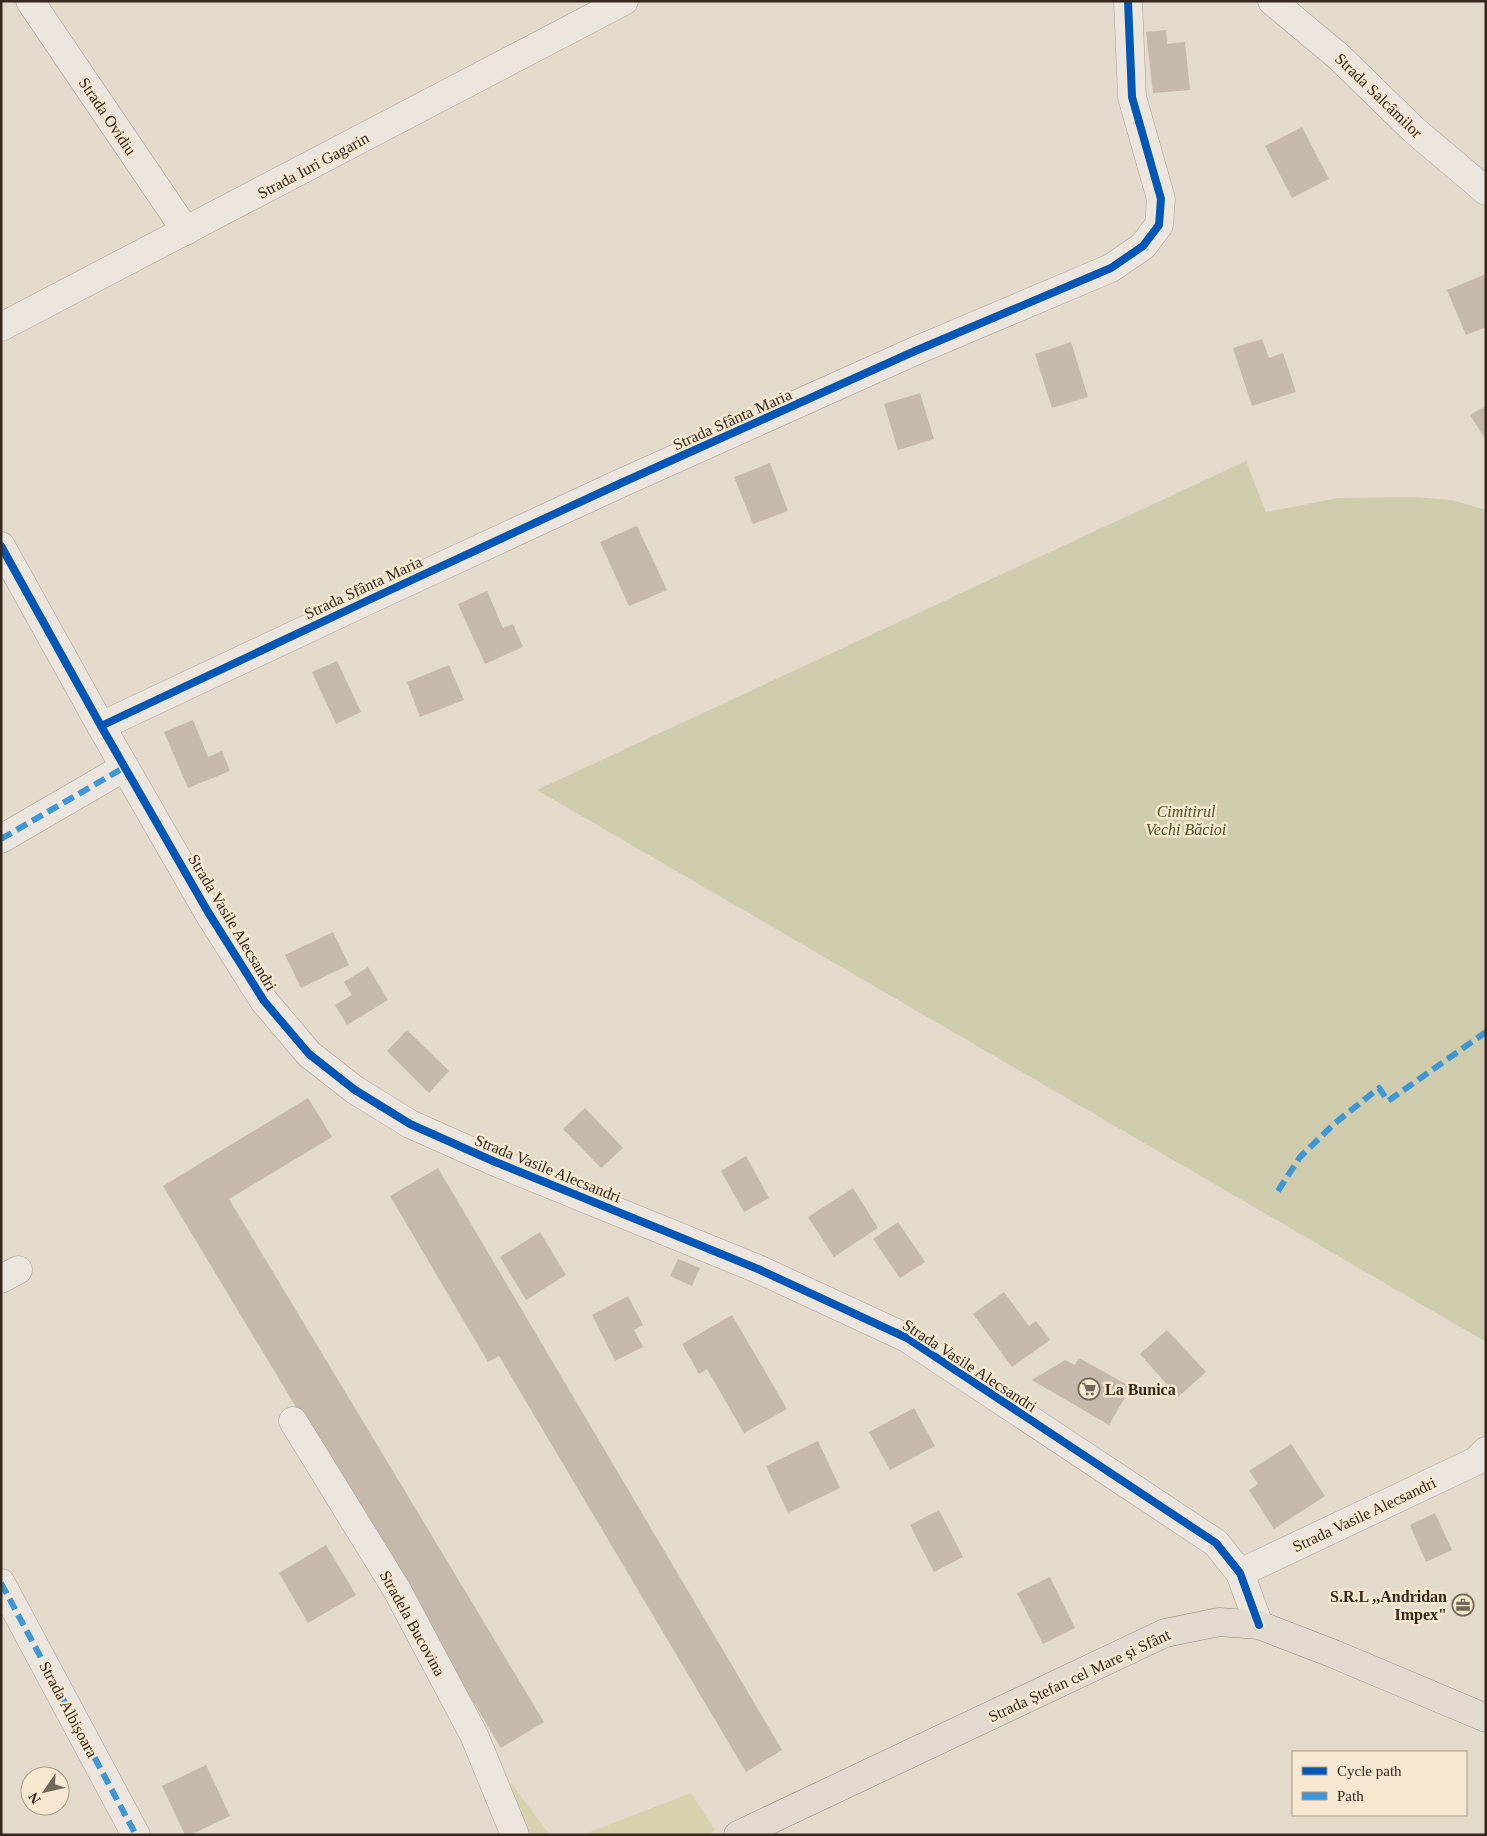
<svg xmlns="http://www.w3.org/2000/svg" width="1487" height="1836" viewBox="0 0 1487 1836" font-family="Georgia,serif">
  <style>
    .green { fill: #d5d2ad }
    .cemetery { fill: #cfccad }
    .building { fill: #c7b8ac }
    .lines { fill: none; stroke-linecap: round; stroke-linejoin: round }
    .minor-casing { stroke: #a89f95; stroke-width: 29 }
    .major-casing { stroke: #8d857b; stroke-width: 29 }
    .minor { stroke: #ebe5dd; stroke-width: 28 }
    .major { stroke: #e2dace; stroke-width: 28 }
    .quiet { stroke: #3e96d5; stroke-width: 6; stroke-dasharray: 12 6; stroke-linecap: butt }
    .cycleway-casing { stroke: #f5e7d0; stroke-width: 11 }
    .cycleway { stroke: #0057b8; stroke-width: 8 }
    .labels { text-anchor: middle; stroke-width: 5; stroke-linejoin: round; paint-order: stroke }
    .street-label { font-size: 16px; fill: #36271d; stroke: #f5e7d0 }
    .park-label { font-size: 16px; font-style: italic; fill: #4b5324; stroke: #f5e7d0 }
    .poi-label { font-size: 16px; font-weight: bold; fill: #36271d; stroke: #f5e7d0; text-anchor: start }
  </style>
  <rect width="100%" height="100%" fill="#e3dacb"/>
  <g class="green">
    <polygon points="494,1761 550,1835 524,1835"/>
    <polygon points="691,1793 715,1830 706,1835 582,1835"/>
  </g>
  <polygon class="cemetery" points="1246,461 1266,512 1338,498 1413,497 1452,500 1486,510 1486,1342 537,790"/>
  <g class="building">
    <polygon points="1166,30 1167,44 1185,42 1190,90 1153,93 1146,32"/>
    <polygon points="1302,127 1329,179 1292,198 1265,146"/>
    <polygon points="1486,274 1486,327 1466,335 1447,290"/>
    <polygon points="1262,339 1269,358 1283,353 1296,392 1252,406 1233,348"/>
    <polygon points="1071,342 1088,397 1052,408 1035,354"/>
    <polygon points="920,393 934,439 898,450 884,404"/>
    <polygon points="1486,406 1486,440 1470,415"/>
    <polygon points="770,463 788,511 753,524 734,477"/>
    <polygon points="637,526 667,590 629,606 600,542"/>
    <polygon points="487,591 503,628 513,624 523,647 485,664 458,604"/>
    <polygon points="337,661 361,712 336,724 312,672"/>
    <polygon points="449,665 464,700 420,717 407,682"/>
    <polygon points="193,720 208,757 222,751 230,771 188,788 164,732"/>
    <polygon points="333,932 349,965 301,988 285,955"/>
    <polygon points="368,967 388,1000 347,1025 335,1005 352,995 344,982"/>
    <polygon points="407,1030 449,1071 429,1093 387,1051"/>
    <polygon points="308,1098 332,1137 229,1199 544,1722 501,1748 163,1186"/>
    <polygon points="585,1108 623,1148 601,1168 563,1129"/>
    <polygon points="746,1156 769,1198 744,1212 721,1171"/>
    <polygon points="438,1168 782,1750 746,1772 499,1356 488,1362 390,1196"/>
    <polygon points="853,1188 878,1228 834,1257 808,1217"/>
    <polygon points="898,1222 925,1262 900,1278 873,1239"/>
    <polygon points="540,1232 566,1275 526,1300 500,1257"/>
    <polygon points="678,1259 700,1268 692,1286 670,1276"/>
    <polygon points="1004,1292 1029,1326 1036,1321 1050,1340 1012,1367 973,1314"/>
    <polygon points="628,1296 643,1325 634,1330 643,1347 615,1361 592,1315"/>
    <polygon points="732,1315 787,1409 744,1433 707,1369 699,1374 682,1344"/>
    <polygon points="1167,1330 1206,1372 1178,1397 1140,1354"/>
    <polygon points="1079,1358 1131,1387 1109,1425 1032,1380 1065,1360 1075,1365"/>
    <polygon points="914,1408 935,1446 890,1470 869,1432"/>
    <polygon points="818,1441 840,1488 788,1513 766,1466"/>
    <polygon points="1291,1444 1325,1496 1274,1529 1249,1490 1258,1484 1249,1471"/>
    <polygon points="939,1510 963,1557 934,1572 910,1525"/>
    <polygon points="1435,1513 1452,1550 1426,1562 1410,1525"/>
    <polygon points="326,1545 356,1595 308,1623 279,1573"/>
    <polygon points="1050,1577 1075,1628 1043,1644 1017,1593"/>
    <polygon points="1467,1592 1475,1607 1459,1616 1451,1600"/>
    <polygon points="206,1765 230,1816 190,1835 185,1835 162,1786"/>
  </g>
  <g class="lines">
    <g class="minor-casing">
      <g id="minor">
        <polyline points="30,1 186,231"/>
        <polyline points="1272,1 1338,56 1414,130 1486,191"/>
        <polyline points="1,327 624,1"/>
        <polyline points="1,546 101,726 208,912 264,1001 309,1054 355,1090 410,1124 493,1161 758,1269 907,1338 1216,1543 1240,1573 1259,1625"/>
        <polyline points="101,726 373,598 619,484 915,351 1111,268 1143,246 1159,225 1161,199 1132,97 1128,1"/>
        <polyline points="1,839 125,767"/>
        <polyline points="1,1279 18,1270"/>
        <polyline points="293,1421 397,1590 474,1735 515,1835"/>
        <polyline points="1240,1573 1476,1461 1486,1451"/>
        <polyline points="1,1583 136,1835"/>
      </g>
    </g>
    <g class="major-casing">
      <polyline id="major" points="738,1835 1165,1633 1219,1622 1259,1625 1334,1654 1486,1718"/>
    </g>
    <use href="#minor" class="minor"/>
    <use href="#major" class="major"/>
    <g class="quiet">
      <polyline points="1485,190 1486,190"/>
      <polyline points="1,839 125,767"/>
      <polyline points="1278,1191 1300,1157 1335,1123 1379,1088 1388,1101 1486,1032"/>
      <polyline points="1,1583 136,1835"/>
    </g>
    <g class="cycleway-casing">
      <g id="cycleway">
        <polyline points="1,546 101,726 208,912 264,1001 309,1054 355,1090 410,1124 493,1161 758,1269 907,1338 1216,1543 1240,1573 1259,1625"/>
        <polyline points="101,726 373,598 619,484 915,351 1111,268 1143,246 1159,225 1161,199 1132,97 1128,1"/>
      </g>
    </g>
    <use href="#cycleway" class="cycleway"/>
  </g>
  <defs>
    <g id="supermarket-ring" transform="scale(1.125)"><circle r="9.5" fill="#f5e7d0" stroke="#73665a" stroke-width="1.5"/><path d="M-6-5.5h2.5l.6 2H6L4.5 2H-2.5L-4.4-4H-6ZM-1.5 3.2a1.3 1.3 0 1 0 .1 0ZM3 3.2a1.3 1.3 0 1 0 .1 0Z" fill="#73665a"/></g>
    <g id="office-ring" transform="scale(1.125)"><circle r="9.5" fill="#f5e7d0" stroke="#73665a" stroke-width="1.5"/><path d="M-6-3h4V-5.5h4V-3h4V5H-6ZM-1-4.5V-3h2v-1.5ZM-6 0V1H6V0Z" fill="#73665a"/></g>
  </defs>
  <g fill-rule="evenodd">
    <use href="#supermarket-ring" x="1089" y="1389"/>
    <use href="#office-ring" x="1463" y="1605"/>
  </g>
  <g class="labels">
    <g class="street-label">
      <text transform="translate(1379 95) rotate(44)" y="6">Strada Salcâmilor</text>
      <text transform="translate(108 116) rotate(56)" y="6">Strada Ovidiu</text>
      <text transform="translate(313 165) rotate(-28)" y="6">Strada Iuri Gagarin</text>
      <text transform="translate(732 419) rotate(-24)" y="6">Strada Sfânta Maria</text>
      <text transform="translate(363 587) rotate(-25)" y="6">Strada Sfânta Maria</text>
      <text transform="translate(233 922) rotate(59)" y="6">Strada Vasile Alecsandri</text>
      <text transform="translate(548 1168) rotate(22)" y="6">Strada Vasile Alecsandri</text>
      <text transform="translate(970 1365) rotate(33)" y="6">Strada Vasile Alecsandri</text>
      <text transform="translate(1364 1514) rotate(-25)" y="6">Strada Vasile Alecsandri</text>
      <text transform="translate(413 1623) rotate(61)" y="6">Stradela Bucovina</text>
      <text transform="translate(1079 1675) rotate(-25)" y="6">Strada Ștefan cel Mare și Sfânt</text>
      <text transform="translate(69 1709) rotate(62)" y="6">Strada Albișoara</text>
    </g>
    <g class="park-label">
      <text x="1186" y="817">Cimitirul<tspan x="1186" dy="18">Vechi Băcioi</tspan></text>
    </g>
    <g class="poi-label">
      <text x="1105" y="1395">La Bunica</text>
      <text x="1447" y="1602" text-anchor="end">S.R.L ,,Andridan<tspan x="1447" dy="18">Impex"</tspan></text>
    </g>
  </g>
  <rect width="1487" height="1836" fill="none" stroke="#36271d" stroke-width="5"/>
  <rect x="1292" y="1751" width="175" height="65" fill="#f5e7d0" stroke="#a99a88"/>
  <rect x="1302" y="1767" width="25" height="8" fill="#0057b8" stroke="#a99a88"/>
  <text x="1337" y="1776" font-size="15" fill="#36271d">Cycle path</text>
  <rect x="1302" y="1792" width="25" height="8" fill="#3e96d5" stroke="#a99a88"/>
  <text x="1337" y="1801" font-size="15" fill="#36271d">Path</text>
  <g transform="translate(45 1791) rotate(236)"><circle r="24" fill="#f5e7d0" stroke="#a99a88"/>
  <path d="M0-4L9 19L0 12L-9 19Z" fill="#73665a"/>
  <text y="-8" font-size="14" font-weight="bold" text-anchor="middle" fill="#36271d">N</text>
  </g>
</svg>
